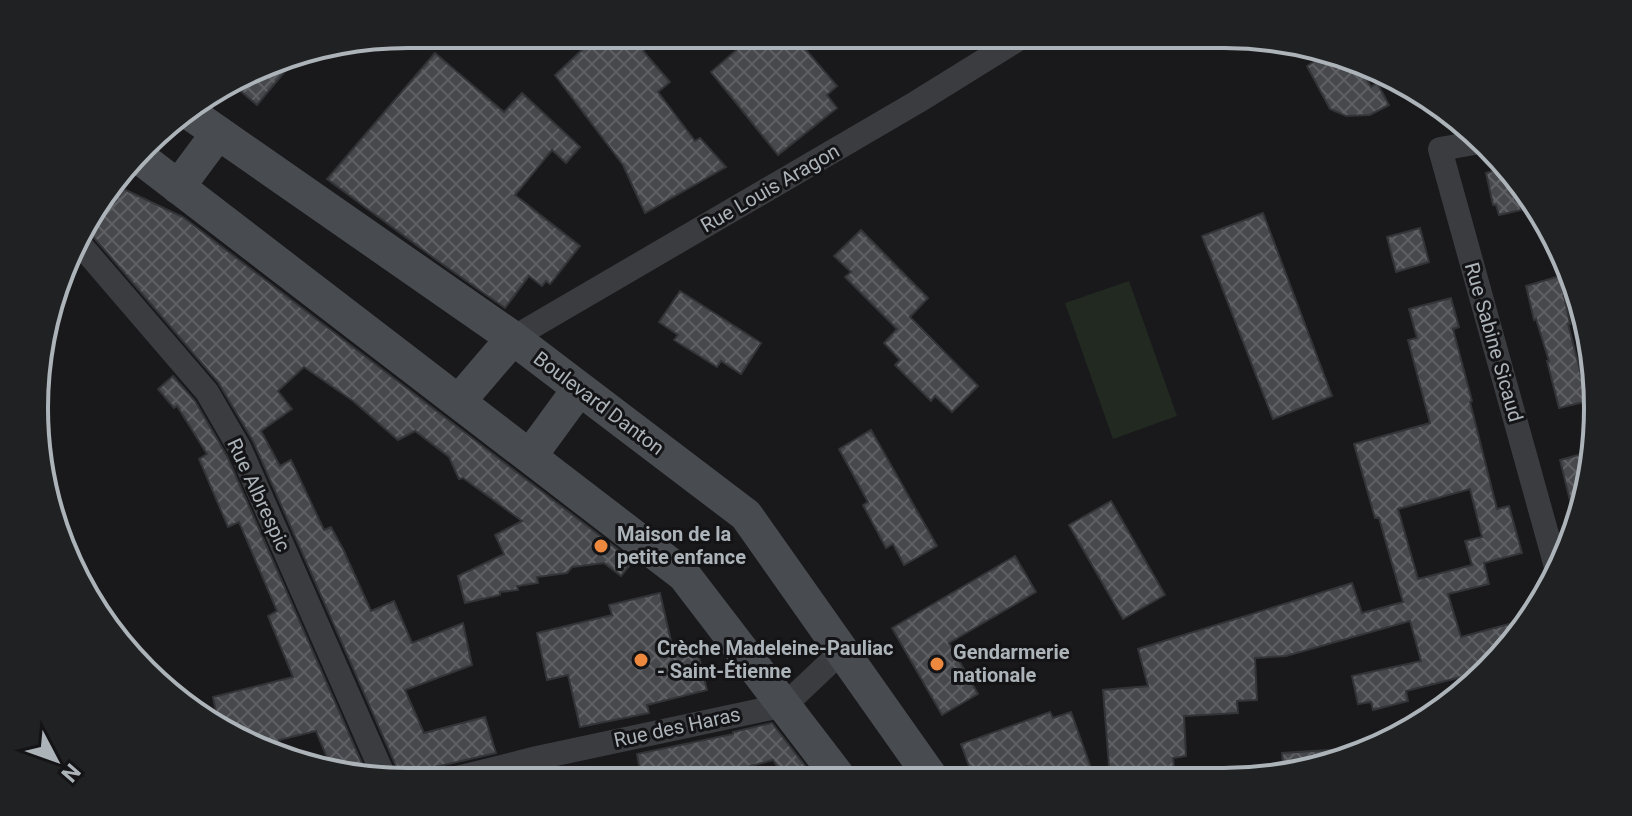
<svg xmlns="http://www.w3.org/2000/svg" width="1632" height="816" viewBox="0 0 1632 816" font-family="Roboto,sans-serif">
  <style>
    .green { fill: #212921 }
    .building { fill: url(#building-cross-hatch); stroke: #333437; stroke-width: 2; fill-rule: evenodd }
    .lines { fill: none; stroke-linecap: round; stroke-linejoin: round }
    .minor { stroke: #3a3c40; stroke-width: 24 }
    .secondary { stroke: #484c50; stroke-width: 34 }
    .poi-dot { fill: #ed883f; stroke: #141416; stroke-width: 3 }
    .labels { text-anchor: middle; stroke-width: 6; stroke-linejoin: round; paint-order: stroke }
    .street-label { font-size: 20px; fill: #acb4ba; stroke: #141416 }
    .poi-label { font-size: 20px; font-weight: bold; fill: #acb4ba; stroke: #141416; text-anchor: start }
    .rim { fill: none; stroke: #acb4ba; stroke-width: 4 }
  </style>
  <defs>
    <pattern id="building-cross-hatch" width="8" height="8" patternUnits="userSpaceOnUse" patternTransform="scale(2)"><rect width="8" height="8" fill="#46484b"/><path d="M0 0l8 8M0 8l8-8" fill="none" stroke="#5e6063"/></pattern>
  </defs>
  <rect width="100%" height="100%" fill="#19191b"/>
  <polygon class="green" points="1129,281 1177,416 1113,439 1065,303"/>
  <g class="building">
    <polygon points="599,34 661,34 643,51 670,82 658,92 695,141 700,138 726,167 645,213 623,165 555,75"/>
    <polygon points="755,34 824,34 805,49 837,86 827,95 837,108 778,155 711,72"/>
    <polygon points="301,52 257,105 237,88 246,76 287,54"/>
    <polygon points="435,53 504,112 522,93 580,147 566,163 552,150 515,195 580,246 550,284 546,281 542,286 529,276 505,308 438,261 327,179"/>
    <polygon points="1325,55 1358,64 1371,87 1377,83 1389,105 1370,115 1346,116 1330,109 1307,66"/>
    <polygon points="1508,167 1517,182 1521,210 1499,215 1496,205 1493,205 1486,173"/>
    <polygon points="113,184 183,217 633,561 621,576 604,563 572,567 567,573 537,577 538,583 517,586 518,590 500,592 500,595 465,603 458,576 504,554 495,535 522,521 463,478 459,479 449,457 415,431 398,440 353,401 304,367 278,391 292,409 261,431 280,466 291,460 324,530 331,527 343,549 371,611 394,601 412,643 463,623 472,665 405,690 424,733 485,717 496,753 400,775 253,441 218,382 90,233 85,229 97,201"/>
    <polygon points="1263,213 1332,396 1273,419 1202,236"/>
    <polygon points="1420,228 1429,262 1396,272 1387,237"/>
    <polygon points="861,230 928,298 910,317 978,386 952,412 935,396 931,401 895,365 900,360 884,343 897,329 845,277 851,272 834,256"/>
    <polygon points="1560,276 1570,324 1568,324 1588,401 1559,408 1547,361 1549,361 1536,319 1534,320 1526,286"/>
    <polygon points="680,291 761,343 741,374 721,361 717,367 674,340 678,335 659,322"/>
    <path d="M1451 298 1459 327 1453 329 1472 401 1470 402 1497 509 1509 506 1522 553 1484 563 1489 584 1448 594 1461 637 1520 621 1477 673 1406 691 1408 701 1373 710 1371 702 1358 704 1352 676 1421 661 1410 621 1286 656 1255 658 1257 700 1237 701 1238 713 1184 716 1186 756 1173 758 1175 779H1110L1103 690 1148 686 1138 649 1352 583 1362 613 1403 602 1379 518H1375L1354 444 1430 423 1408 340 1417 338 1409 309ZM1470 489 1482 537 1465 541 1472 565 1418 579 1398 509Z"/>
    <polygon points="173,376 195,401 227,456 368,777 331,767 316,731 279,740 282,754 243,744 210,720 216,712 213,697 293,677 268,616 277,611 239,522 228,527 199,459 207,454 177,406 174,408 158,389"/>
    <polygon points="871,430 937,546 904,565 893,544 886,548 863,505 868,502 839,449"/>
    <polygon points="1592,451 1584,480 1574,517 1560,460"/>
    <polygon points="1111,501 1165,595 1123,619 1069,525"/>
    <polygon points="1015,556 1036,592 949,643 978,694 942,715 892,628"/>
    <polygon points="660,593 674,654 697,649 707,690 647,705 649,713 580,727 568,675 547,680 537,633 612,615 609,605"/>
    <polygon points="1050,712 1053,718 1071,712 1091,768 1061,779 1054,779 1049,767 1031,774 1027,766 992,780 974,780 961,744"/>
    <polygon points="772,723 816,780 787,780 773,760 740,769 741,775 721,780 642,781 637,754 733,734 733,732"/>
    <polygon points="1344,749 1346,759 1284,776 1282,753"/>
  </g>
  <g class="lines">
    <g class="minor">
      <polyline points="1480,142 1440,149 1558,574"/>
      <polyline points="79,243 207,392 240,449 386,781"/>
      <polyline points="513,338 917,102 1025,35"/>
      <polyline points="445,781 537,758 785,705 843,650"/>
    </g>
    <g class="secondary">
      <polyline points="184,109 513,338 746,515 933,780"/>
      <polyline points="138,156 684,575 841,780"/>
      <polyline points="178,187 218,133"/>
      <polyline points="459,401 513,338"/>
      <polyline points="530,456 579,389"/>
    </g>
  </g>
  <g class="poi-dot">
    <circle cx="601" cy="546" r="8"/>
    <circle cx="641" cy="660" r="8"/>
    <circle cx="937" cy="664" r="8"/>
  </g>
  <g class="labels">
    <g class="street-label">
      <text transform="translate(770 188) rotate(-30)" y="7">Rue Louis Aragon</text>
      <text transform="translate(1494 342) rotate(74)" y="7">Rue Sabine Sicaud</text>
      <text transform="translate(599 403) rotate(37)" y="7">Boulevard Danton</text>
      <text transform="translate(259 495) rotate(65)" y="7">Rue Albrespic</text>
      <text transform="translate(677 727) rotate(-12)" y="7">Rue des Haras</text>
    </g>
    <g class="poi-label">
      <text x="617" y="541">Maison de la<tspan x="617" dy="23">petite enfance</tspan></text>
      <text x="657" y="655">Crèche Madeleine-Pauliac<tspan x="657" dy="23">- Saint-Étienne</tspan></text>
      <text x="953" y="659">Gendarmerie<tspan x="953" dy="23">nationale</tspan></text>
    </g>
  </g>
  <path d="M0 0H1632V816H0ZM408 48H1224A360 360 0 0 1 1584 408V408A360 360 0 0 1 1224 768H408A360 360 0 0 1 48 408V408A360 360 0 0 1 408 48Z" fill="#202123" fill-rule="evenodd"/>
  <path class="rim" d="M408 48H1224A360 360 0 0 1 1584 408V408A360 360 0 0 1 1224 768H408A360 360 0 0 1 48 408V408A360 360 0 0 1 408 48Z"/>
  <g transform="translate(56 760) rotate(131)" stroke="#141416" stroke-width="6" paint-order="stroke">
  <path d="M0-6L14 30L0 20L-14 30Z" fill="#acb4ba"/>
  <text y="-12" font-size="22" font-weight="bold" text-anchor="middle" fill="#acb4ba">N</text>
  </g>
</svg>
